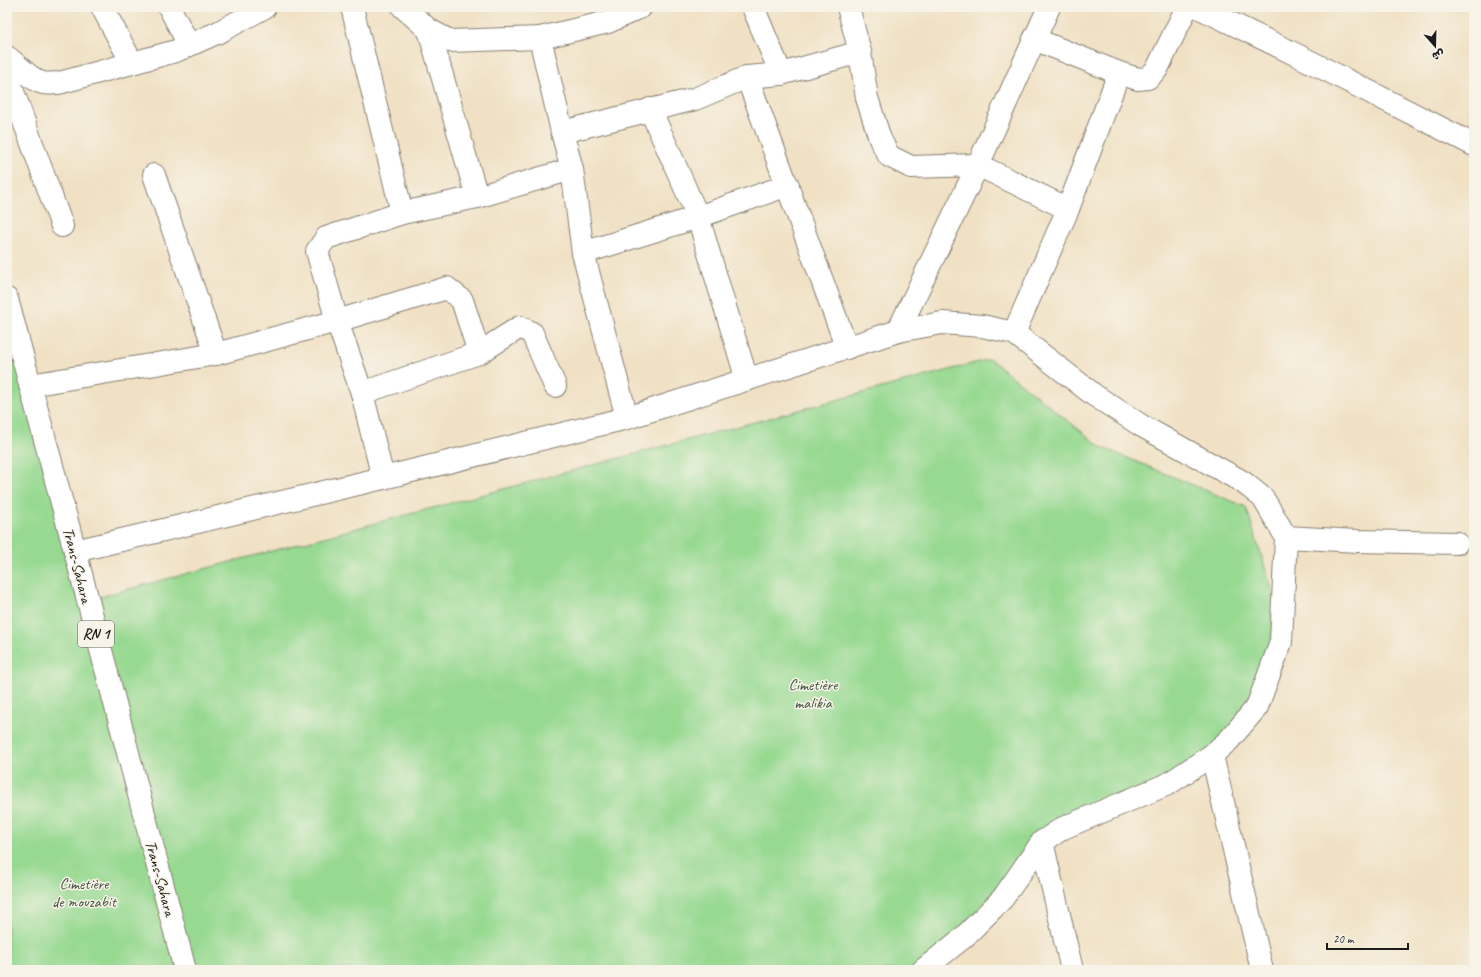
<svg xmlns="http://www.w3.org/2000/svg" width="1481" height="977" viewBox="0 0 1481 977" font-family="Caveat,'Playpen Sans Arabic',sans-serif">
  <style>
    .green { fill: #97d991; stroke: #5a7a56 }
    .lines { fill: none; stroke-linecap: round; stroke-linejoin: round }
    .minor-casing { stroke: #867e70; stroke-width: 24 }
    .major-casing { stroke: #867e70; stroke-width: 24 }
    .minor { stroke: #fff; stroke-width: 22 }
    .major { stroke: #fff; stroke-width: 22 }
    .labels { text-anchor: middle; stroke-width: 3; stroke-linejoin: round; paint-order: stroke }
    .shield { fill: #f7f3e8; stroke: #5e5c59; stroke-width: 1 }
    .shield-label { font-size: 15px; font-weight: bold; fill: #1c1c1c }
    .street-label { font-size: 16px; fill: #1c1c1c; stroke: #f7f3e8 }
    .park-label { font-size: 16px; fill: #41553f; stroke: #f7f3e8 }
  </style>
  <rect width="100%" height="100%" fill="#f7f3e8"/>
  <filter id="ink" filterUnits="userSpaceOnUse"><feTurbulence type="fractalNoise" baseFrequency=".025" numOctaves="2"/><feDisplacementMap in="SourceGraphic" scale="8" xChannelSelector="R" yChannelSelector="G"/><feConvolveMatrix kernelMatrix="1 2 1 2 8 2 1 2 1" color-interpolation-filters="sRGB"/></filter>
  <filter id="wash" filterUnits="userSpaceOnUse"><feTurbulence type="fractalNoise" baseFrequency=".012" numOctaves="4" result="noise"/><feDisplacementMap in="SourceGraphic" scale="16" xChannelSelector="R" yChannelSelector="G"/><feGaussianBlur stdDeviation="0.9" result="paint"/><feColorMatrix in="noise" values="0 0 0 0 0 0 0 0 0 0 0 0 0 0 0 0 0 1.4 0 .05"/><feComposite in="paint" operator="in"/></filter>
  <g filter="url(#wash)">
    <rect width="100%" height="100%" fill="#f0e1c4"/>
    <polygon class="green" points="7,299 88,600 990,359 1101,447 1246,507 1274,596 1268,701 1192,778 1044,847 938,970 7,970"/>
  </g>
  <g filter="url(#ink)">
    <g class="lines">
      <g class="minor-casing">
        <g id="minor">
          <polyline points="102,7 132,63"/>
          <polyline points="169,7 189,45"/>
          <polyline points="352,7 402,213"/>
          <polyline points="403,7 429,30 450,41 540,38 608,22 641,7"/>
          <polyline points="753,7 781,74"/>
          <polyline points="848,7 860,52 867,98 880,139 889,156 911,167 978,165 1068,209"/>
          <polyline points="1198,7 1303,58 1474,145"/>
          <polyline points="429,30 477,197"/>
          <polyline points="540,38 562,132 572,169 583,253 627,418"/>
          <polyline points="1034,39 1119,73 1138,79 1148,78 1157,69 1187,7"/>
          <path d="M7 57C17 64 32 81 43 83 48 84 54 83 59 83L176 51 219 32 265 7"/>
          <polyline points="7,75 62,226"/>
          <polyline points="747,77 847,348"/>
          <polyline points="650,109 698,217 747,380"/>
          <polyline points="562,132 695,99 747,77 781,74 860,52"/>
          <polyline points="154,175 216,354"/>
          <polyline points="583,253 698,217 788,185"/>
          <polyline points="898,331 978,165 1049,7"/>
          <polyline points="1014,333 1068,209 1119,73"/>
          <polyline points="30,385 216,354 337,321 447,288 462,300 479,353"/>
          <polyline points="362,393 479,353 520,327 532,333 555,386"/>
          <polyline points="383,478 362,393 337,321 317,251 326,238 402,213 477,197 572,169"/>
          <polyline points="1286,537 1357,541 1457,543"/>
          <polyline points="75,551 383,478 627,418 898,331 942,323 982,326 1014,333 1094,395 1142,426 1243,482 1263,498 1286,537 1281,642 1257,707 1229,740 1212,755 1168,784 1063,828 1042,842 1003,898 964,937 923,970"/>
          <polyline points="1212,755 1262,970"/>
          <polyline points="1042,842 1072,970"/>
        </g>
      </g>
      <g class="major-casing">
        <polyline id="major" points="7,299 75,551 185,970"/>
      </g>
      <use href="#minor" class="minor"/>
      <use href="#major" class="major"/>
    </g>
  </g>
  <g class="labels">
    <rect class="shield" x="78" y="621" width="36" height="26" rx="3"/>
    <g class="shield-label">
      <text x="96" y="639">RN 1</text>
    </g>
    <g class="street-label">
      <text transform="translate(78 565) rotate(76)" y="6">Trans-Sahara</text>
      <text transform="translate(161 878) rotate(75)" y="6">Trans-Sahara</text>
    </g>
    <g class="park-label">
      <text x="813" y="690">Cimetière<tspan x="813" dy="18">malikia</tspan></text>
      <text x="84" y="889">Cimetière<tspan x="84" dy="18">de mouzabit</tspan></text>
    </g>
  </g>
  <rect width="1481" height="977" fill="none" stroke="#f7f3e8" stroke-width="24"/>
  <g transform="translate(1435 46) rotate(160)" stroke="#f7f3e8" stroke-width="3" paint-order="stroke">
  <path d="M0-3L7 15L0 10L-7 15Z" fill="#1c1c1c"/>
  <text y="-6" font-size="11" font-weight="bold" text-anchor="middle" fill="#1c1c1c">ش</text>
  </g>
  <path d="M1327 943v6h81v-6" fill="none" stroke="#1c1c1c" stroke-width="2"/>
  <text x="1333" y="943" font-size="12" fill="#1c1c1c" stroke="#f7f3e8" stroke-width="3" paint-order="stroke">20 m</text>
</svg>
